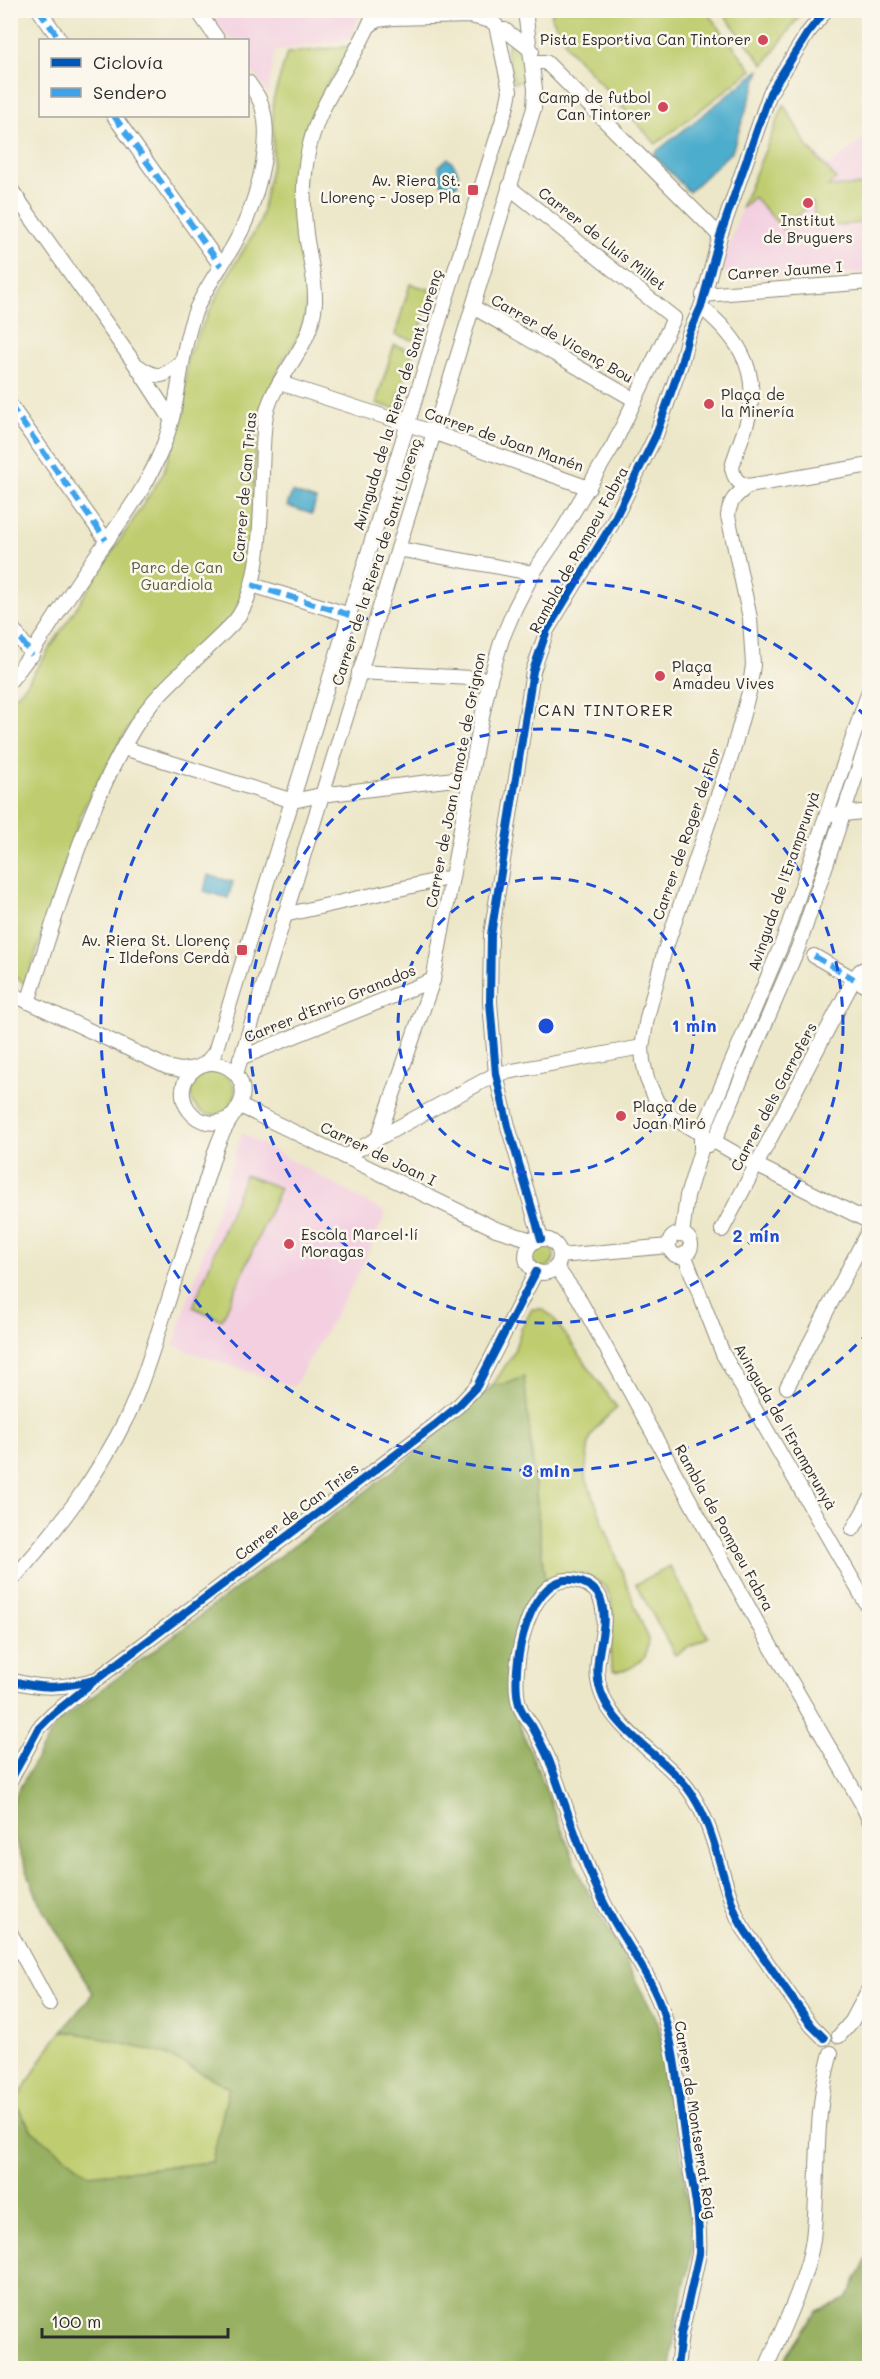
<svg xmlns="http://www.w3.org/2000/svg" width="880" height="2379" viewBox="0 0 880 2379" font-family="Mali,sans-serif">
  <style>
    .built { fill: #f3cfe0 }
    .green { fill: #bfcd6f; stroke: #757c4d; stroke-width: 1.5 }
    .forest { fill: #97b062; stroke: #616e46; stroke-width: 1.5 }
    .water { fill: #4eadcd; stroke: #3c6c7c; stroke-width: 1.5 }
    .lines { fill: none; stroke-linecap: round; stroke-linejoin: round }
    .street-casing { stroke: #8c897a; stroke-width: 16 }
    .street { stroke: #fff; stroke-width: 14 }
    .quiet { stroke: #3ea3eb; stroke-width: 6; stroke-dasharray: 12 6; stroke-linecap: butt }
    .cycleway-casing { stroke: #fbf7ec; stroke-width: 11 }
    .cycleway { stroke: #0057b8; stroke-width: 8 }
    .ring { fill: none; stroke: #1d4ed8; stroke-width: 3; stroke-dasharray: 10 8 }
    .poi-dot { fill: #d1495b; stroke: #fbf7ec; stroke-width: 2 }
    .labels { text-anchor: middle; stroke-width: 5; stroke-linejoin: round; paint-order: stroke }
    .poi-label { font-size: 15px; fill: #2b2b2b; stroke: #fbf7ec; text-anchor: end }
    .street-label { font-size: 15px; fill: #2b2b2b; stroke: #fbf7ec }
    .park-label { font-size: 15px; fill: #575c3f; stroke: #fbf7ec }
    .neighbourhood-label { font-size: 16px; letter-spacing: 1.5px; fill: #2b2b2b; stroke: #fbf7ec }
    .centre { fill: #1d4ed8; stroke: #fbf7ec; stroke-width: 3 }
    .ring-label { font-size: 18px; text-anchor: middle; font-weight: bold; fill: #1d4ed8; stroke: #fbf7ec; stroke-width: 5; stroke-linejoin: round; paint-order: stroke }
  </style>
  <rect width="100%" height="100%" fill="#fbf7ec"/>
  <filter id="ink" filterUnits="userSpaceOnUse"><feTurbulence type="fractalNoise" baseFrequency=".0167" numOctaves="2"/><feDisplacementMap in="SourceGraphic" scale="12" xChannelSelector="R" yChannelSelector="G"/><feConvolveMatrix kernelMatrix="1 2 1 2 8 2 1 2 1" color-interpolation-filters="sRGB"/></filter>
  <filter id="wash" filterUnits="userSpaceOnUse"><feTurbulence type="fractalNoise" baseFrequency=".008" numOctaves="4" result="noise"/><feDisplacementMap in="SourceGraphic" scale="24" xChannelSelector="R" yChannelSelector="G"/><feGaussianBlur stdDeviation="1.35" result="paint"/><feColorMatrix in="noise" values="0 0 0 0 0 0 0 0 0 0 0 0 0 0 0 0 0 1.4 0 .05"/><feComposite in="paint" operator="in"/></filter>
  <g filter="url(#wash)">
    <rect width="100%" height="100%" fill="#ede7c9"/>
    <g class="built">
      <polygon points="208,11 362,11 351,39 275,51 268,94 248,65 248,40 230,40"/>
      <polygon points="869,134 869,272 734,279 722,269 741,208 809,146 829,166"/>
      <polygon points="242,1133 386,1213 358,1275 294,1387 173,1346"/>
    </g>
    <g class="green">
      <polygon points="553,10 706,11 752,70 656,144 569,49 551,16"/>
      <polygon points="721,11 796,11 800,15 764,65"/>
      <polygon points="516,42 523,47 529,79 514,83 506,50 509,44"/>
      <polygon points="353,46 327,85 312,115 305,139 301,233 307,289 305,317 297,340 283,360 261,410 255,461 249,579 237,611 128,728 82,811 26,984 11,975 10,701 26,685 163,474 184,410 187,356 228,275 260,223 273,158 273,100 287,53"/>
      <polygon points="784,105 808,147 836,179 827,187 869,185 869,222 816,228 813,202 783,229 754,197 741,208"/>
      <polygon points="410,284 432,290 417,341 395,335"/>
      <polygon points="394,345 413,351 395,409 376,403"/>
      <circle cx="213" cy="1093" r="22"/>
      <polygon points="245,1175 280,1188 222,1320 193,1307"/>
      <circle cx="542" cy="1256" r="12"/>
      <path d="M532 1309H542L552 1316 617 1408C584 1437 591 1434 585 1475L648 1639 645 1657C636 1665 625 1674 613 1671L611 1665C607 1632 628 1588 585 1575 570 1571 557 1573 545 1582L524 1378 506 1384 493 1385 513 1354 522 1327Z"/>
      <polygon points="670,1566 708,1637 675,1655 636,1584"/>
      <polygon points="62,2031 87,2035 165,2054 229,2087 212,2162 89,2175 32,2131 15,2103 46,2052"/>
    </g>
    <g class="forest">
      <polygon points="524,1377 545,1582 533,1594 518,1623 508,1682 520,1726 583,1882 658,2022 677,2122 693,2247 678,2314 670,2368 11,2368 10,2110 15,2103 32,2131 89,2175 212,2162 229,2087 165,2054 87,2035 62,2031 93,1993 39,1902 11,1829 11,1807 14,1798 56,1724 410,1458 493,1385 506,1384"/>
      <polygon points="869,2254 869,2368 779,2368 817,2311 846,2299"/>
    </g>
    <g class="water">
      <polygon points="760,70 732,151 689,192 653,154"/>
      <path d="M448 158C457 167 460 173 457 185L449 189 441 183 439 166Z"/>
      <polygon points="292,492 316,500 312,514 287,506"/>
      <polygon points="208,875 233,882 228,898 204,891"/>
    </g>
  </g>
  <g filter="url(#ink)">
    <g class="lines">
      <g class="street-casing">
        <g id="street">
          <polyline points="39,10 60,40"/>
          <polyline points="197,10 218,40"/>
          <polyline points="369,26 377,20 393,18 470,16 491,21"/>
          <polyline points="505,30 532,51"/>
          <polyline points="532,62 546,62 720,236"/>
          <polyline points="114,116 221,266"/>
          <polyline points="509,187 674,318"/>
          <polyline points="10,188 135,364 171,419"/>
          <polyline points="703,295 870,282"/>
          <polyline points="473,307 635,400"/>
          <path d="M701 307C734 334 758 365 750 410 747 430 736 448 732 468 734 478 737 483 748 486L870 465"/>
          <path d="M138 366C159 381 164 377 182 361"/>
          <polyline points="280,383 435,433 589,488"/>
          <polyline points="10,405 106,540"/>
          <path d="M748 486C736 495 729 501 728 516L750 618 753 665 749 692 732 754 664 953 647 1018 642 1047 643 1061 647 1079 657 1102 673 1118 756 1165 870 1222"/>
          <polyline points="398,549 533,573"/>
          <polyline points="252,585 350,615"/>
          <polyline points="10,625 32,655"/>
          <polyline points="359,672 490,679"/>
          <path d="M10 681C38 648 58 611 82 576 112 531 147 492 165 441 181 399 179 354 195 312 205 287 223 265 236 241 254 209 273 147 263 110 261 99 254 91 248 82"/>
          <polyline points="124,748 293,801 321,795 471,777"/>
          <polyline points="836,815 870,811"/>
          <polyline points="284,915 452,877"/>
          <polyline points="814,956 870,988"/>
          <polyline points="10,993 167,1067 181,1070 196,1068"/>
          <path d="M28 1002C58 911 83 813 133 730 158 687 202 657 235 621 269 579 258 475 265 421 270 378 312 353 315 302 316 279 309 257 306 234 303 210 303 182 307 158 317 98 356 63 375 10"/>
          <polyline points="240,1058 433,980"/>
          <polyline points="205,1064 215,1052 450,286 507,106 510,91 502,53 496,25 491,21 486,10"/>
          <polyline points="236,1074 534,108 535,89 526,19 528,10"/>
          <polyline points="240,1106 496,1229 535,1241"/>
          <polyline points="378,1138 433,980 479,731 490,679 502,639 515,608 533,573 562,531 614,444 674,318"/>
          <polyline points="708,1145 714,1142 798,948 870,734"/>
          <polyline points="344,1157 496,1074 642,1047"/>
          <polyline points="722,1230 854,979 860,971 870,966"/>
          <polyline points="682,1234 687,1196 701,1150 701,1135 783,941 870,688"/>
          <circle cx="680" cy="1245" r="11"/>
          <circle cx="543" cy="1256" r="17"/>
          <polyline points="541,1239 508,1126 496,1074 490,1002 491,935 533,671 547,630 612,524 656,435 681,364 688,336 701,307 720,236 770,93 807,34 826,10"/>
          <polyline points="684,1254 723,1354 870,1610"/>
          <polyline points="560,1256 669,1246"/>
          <polyline points="556,1267 578,1297 759,1626 862,1804 870,1822"/>
          <polyline points="787,1387 870,1228"/>
          <polyline points="853,1529 870,1500"/>
          <path d="M10 1582C57 1530 97 1478 128 1415 144 1381 154 1344 166 1308 182 1256 199 1204 215 1152 218 1143 221 1135 226 1127 233 1113 246 1103 242 1086 237 1066 212 1056 195 1069 164 1093 198 1140 232 1116"/>
          <path d="M10 1680C43 1690 65 1688 97 1679L435 1425 459 1405 477 1386 536 1272"/>
          <polyline points="10,1781 38,1729 53,1714 93,1682"/>
          <polyline points="10,1932 49,2004"/>
          <polyline points="839,2036 852,2021 870,1987"/>
          <path d="M677 2368 681 2334 699 2254C701 2216 691 2178 685 2141 679 2100 676 2055 664 2015 651 1974 623 1941 604 1903 581 1857 567 1808 549 1760 544 1748 538 1737 532 1726 527 1719 521 1712 519 1704 509 1670 529 1563 581 1582 592 1586 600 1593 602 1604 607 1623 600 1642 598 1661 590 1719 655 1747 686 1786 715 1823 719 1873 737 1916 741 1927 750 1937 757 1948 775 1974 793 2000 812 2026L824 2038"/>
          <path d="M766 2368C781 2332 808 2277 813 2239 820 2177 813 2114 831 2053"/>
        </g>
      </g>
      <use href="#street" class="street"/>
      <g class="quiet">
        <polyline points="39,10 60,40"/>
        <polyline points="114,116 221,266"/>
        <polyline points="10,405 106,540"/>
        <polyline points="252,585 350,615"/>
        <polyline points="10,625 32,655"/>
        <polyline points="814,956 854,979"/>
      </g>
      <g class="cycleway-casing">
        <g id="cycleway">
          <polyline points="541,1239 508,1126 496,1074 490,1002 491,935 533,671 547,630 612,524 656,435 681,364 688,336 701,307 720,236 770,93 807,34 826,10"/>
          <path d="M10 1680C43 1690 65 1688 97 1679L435 1425 459 1405 477 1386 536 1272"/>
          <polyline points="10,1781 38,1729 53,1714 93,1682"/>
          <path d="M677 2368 681 2334 699 2254C701 2216 691 2178 685 2141 679 2100 676 2055 664 2015 651 1974 623 1941 604 1903 581 1857 567 1808 549 1760 544 1748 538 1737 532 1726 527 1719 521 1712 519 1704 509 1670 529 1563 581 1582 592 1586 600 1593 602 1604 607 1623 600 1642 598 1661 590 1719 655 1747 686 1786 715 1823 719 1873 737 1916 741 1927 750 1937 757 1948 775 1974 793 2000 812 2026L824 2038"/>
        </g>
      </g>
      <use href="#cycleway" class="cycleway"/>
    </g>
  </g>
  <g class="ring">
    <circle cx="546" cy="1026" r="148"/>
    <circle cx="546" cy="1026" r="297"/>
    <path d="M869 1332A445 445 0 1 1 869 720"/>
  </g>
  <g class="poi-dot">
    <circle cx="763" cy="40" r="6"/>
    <circle cx="663" cy="107" r="6"/>
    <rect x="467" y="184" width="12" height="12" rx="3"/>
    <circle cx="808" cy="203" r="6"/>
    <circle cx="709" cy="404" r="6"/>
    <circle cx="660" cy="676" r="6"/>
    <rect x="236" y="944" width="12" height="12" rx="3"/>
    <circle cx="621" cy="1116" r="6"/>
    <circle cx="289" cy="1244" r="6"/>
  </g>
  <g class="labels">
    <g class="poi-label">
      <text x="751" y="45">Pista Esportiva Can Tintorer</text>
      <text x="651" y="103">Camp de futbol<tspan x="651" dy="17">Can Tintorer</tspan></text>
      <text x="461" y="186">Av. Riera St.<tspan x="461" dy="17">Llorenç - Josep Pla</tspan></text>
      <text x="808" y="226" text-anchor="middle">Institut<tspan x="808" dy="17">de Bruguers</tspan></text>
      <text x="721" y="400" text-anchor="start">Plaça de<tspan x="721" dy="17">la Minería</tspan></text>
      <text x="672" y="672" text-anchor="start">Plaça<tspan x="672" dy="17">Amadeu Vives</tspan></text>
      <text x="230" y="946">Av. Riera St. Llorenç<tspan x="230" dy="17">- Ildefons Cerdà</tspan></text>
      <text x="633" y="1112" text-anchor="start">Plaça de<tspan x="633" dy="17">Joan Miró</tspan></text>
      <text x="301" y="1240" text-anchor="start">Escola Marcel·lí<tspan x="301" dy="17">Moragas</tspan></text>
    </g>
    <g class="street-label">
      <text transform="translate(602 239) rotate(38)" y="5">Carrer de Lluís Millet</text>
      <text transform="translate(785 271) rotate(-4)" y="5">Carrer Jaume I</text>
      <text transform="translate(562 339) rotate(30)" y="5">Carrer de Vicenç Bou</text>
      <text transform="translate(398 400) rotate(-73)" y="5">Avinguda de la Riera de Sant Llorenç</text>
      <text transform="translate(504 440) rotate(19)" y="5">Carrer de Joan Manén</text>
      <text transform="translate(245 487) rotate(-85)" y="5">Carrer de Can Trias</text>
      <text transform="translate(579 550) rotate(-61)" y="5">Rambla de Pompeu Fabra</text>
      <text transform="translate(377 562) rotate(-72)" y="5">Carrer de la Riera de Sant Llorenç</text>
      <text transform="translate(456 780) rotate(-79)" y="5">Carrer de Joan Lamote de Grignon</text>
      <text transform="translate(687 834) rotate(-71)" y="5">Carrer de Roger de Flor</text>
      <text transform="translate(784 881) rotate(-71)" y="5">Avinguda de l'Eramprunyà</text>
      <text transform="translate(330 1004) rotate(-22)" y="5">Carrer d'Enric Granados</text>
      <text transform="translate(774 1097) rotate(-62)" y="5">Carrer dels Garrofers</text>
      <text transform="translate(378 1154) rotate(26)" y="5">Carrer de Joan I</text>
      <text transform="translate(785 1427) rotate(60)" y="5">Avinguda de l'Eramprunyà</text>
      <text transform="translate(297 1512) rotate(-37)" y="5">Carrer de Can Tries</text>
      <text transform="translate(724 1528) rotate(61)" y="5">Rambla de Pompeu Fabra</text>
      <text transform="translate(695 2120) rotate(81)" y="5">Carrer de Montserrat Roig</text>
    </g>
    <g class="park-label">
      <text x="177" y="573">Parc de Can<tspan x="177" dy="17">Guardiola</tspan></text>
    </g>
    <g class="neighbourhood-label">
      <text x="606" y="716">CAN TINTORER</text>
    </g>
  </g>
  <circle cx="546" cy="1026" r="9" class="centre"/>
  <g class="ring-label">
    <text x="694" y="1032">1 min</text>
    <text x="756" y="1242">2 min</text>
    <text x="546" y="1477">3 min</text>
  </g>
  <rect width="880" height="2379" fill="none" stroke="#fbf7ec" stroke-width="36"/>
  <rect x="39" y="39" width="210" height="78" fill="#fbf7ec" stroke="#a8a59f" stroke-width="1.5"/>
  <rect x="51" y="58" width="30" height="9" fill="#0057b8" stroke="#a8a59f" stroke-width="1.5"/>
  <text x="93" y="69" font-size="18" fill="#2b2b2b">Ciclovía</text>
  <rect x="51" y="88" width="30" height="9" fill="#3ea3eb" stroke="#a8a59f" stroke-width="1.5"/>
  <text x="93" y="99" font-size="18" fill="#2b2b2b">Sendero</text>
  <path d="M42 2328v9h186v-9" fill="none" stroke="#2b2b2b" stroke-width="3"/>
  <text x="51" y="2328" font-size="18" fill="#2b2b2b" stroke="#fbf7ec" stroke-width="4.5" paint-order="stroke">100 m</text>
</svg>
